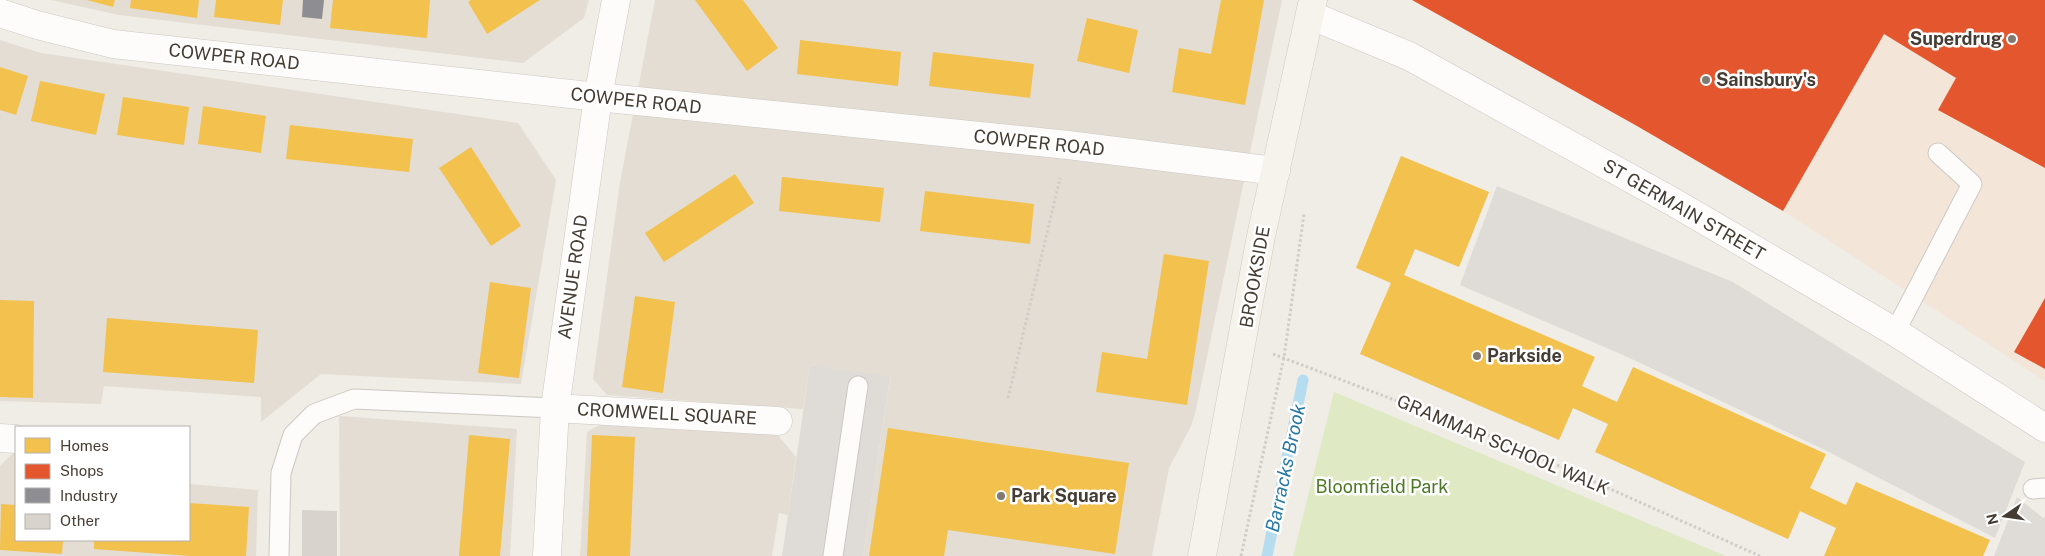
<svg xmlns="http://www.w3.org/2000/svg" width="2045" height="556" viewBox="0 0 2045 556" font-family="'Public Sans',sans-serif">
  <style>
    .residential { fill: #e4ddd3 }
    .commercial { fill: #f3e6d8 }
    .green { fill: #dfeac5 }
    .parking { fill: #dfdbd6 }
    .homes { fill: #f2c14e }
    .shops { fill: #e4572e }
    .industry { fill: #8d8d92 }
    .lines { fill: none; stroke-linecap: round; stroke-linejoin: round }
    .stream { stroke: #b5ddef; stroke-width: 11 }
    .building { fill: #d8d3cd }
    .service-casing { stroke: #ccc8c3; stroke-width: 21 }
    .minor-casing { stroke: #ccc8c3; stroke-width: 29 }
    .secondary-casing { stroke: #cfc9bd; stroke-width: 29 }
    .path { stroke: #d0cdc9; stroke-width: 3; stroke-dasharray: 2.5 2.5; stroke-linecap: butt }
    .service { stroke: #fdfcfb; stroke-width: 19 }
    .minor { stroke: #fdfcfb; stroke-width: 28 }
    .secondary { stroke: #f6f3ed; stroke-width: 28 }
    .poi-dot { fill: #817a72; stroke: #fff; stroke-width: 2 }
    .labels { text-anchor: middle; stroke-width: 5; stroke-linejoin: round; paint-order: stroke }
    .poi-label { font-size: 18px; font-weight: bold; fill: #453d33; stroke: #fff; text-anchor: start }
    .street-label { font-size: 18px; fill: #453d33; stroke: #fff }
    .park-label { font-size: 18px; fill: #4b7825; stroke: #fff }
    .water-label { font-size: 19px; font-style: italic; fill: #2778a4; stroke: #fff }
  </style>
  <rect width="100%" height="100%" fill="#f0ece6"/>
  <g class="residential">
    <polygon points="51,0 589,0 584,18 523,63 119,15"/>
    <polygon points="655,0 1282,0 1195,414 1191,426 1169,468 1152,556 863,556 890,378 810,365 803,409 607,395 593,379 620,182"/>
    <polygon points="0,40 41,53 518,123 556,180 521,384 321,374 261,422 261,397 104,386 101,404 0,401"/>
    <polygon points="339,416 517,429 510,556 340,556"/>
    <polygon points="599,425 776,433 796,457 788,515 779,513 772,556 580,556 587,432"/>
    <polygon points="13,453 16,453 16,540 189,540 189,484 258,490 256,556 0,556 0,466"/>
  </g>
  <polygon class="commercial" points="1413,0 2045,0 2045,381 1783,211 1637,126"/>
  <polygon class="green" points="1334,392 1726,556 1293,556"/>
  <g class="parking">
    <polygon points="1497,186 1733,282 2025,462 1995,538 1825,450 1623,355 1460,285"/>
    <polygon points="810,365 890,377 863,556 782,556"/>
    <polygon points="2017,497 2043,518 2045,517 2045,556 1994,556"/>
  </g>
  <g class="homes">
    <polygon points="87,0 115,0 113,7"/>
    <polygon points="131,0 199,0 197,18 130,8"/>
    <polygon points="216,0 283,0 280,25 214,17"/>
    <polygon points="333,0 430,0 427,38 330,28"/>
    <polygon points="471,0 540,0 487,34 468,2"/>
    <polygon points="695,0 743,0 778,48 747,71"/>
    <polygon points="1221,0 1264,0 1245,105 1172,92 1179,48 1211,54"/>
    <polygon points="1087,18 1138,30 1129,73 1077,61"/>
    <polygon points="800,40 901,52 898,86 797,74"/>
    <polygon points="933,52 1034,64 1030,98 929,86"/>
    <polygon points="0,67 28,76 16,115 0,110"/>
    <polygon points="40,81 105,94 96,135 31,121"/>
    <polygon points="123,97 189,107 184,145 117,135"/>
    <polygon points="203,106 266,116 261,153 198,144"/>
    <polygon points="290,125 413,139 409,172 286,159"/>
    <polygon points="471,147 521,226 491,246 439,168"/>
    <polygon points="1401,156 1489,192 1459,267 1415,249 1404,275 1595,357 1582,386 1617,402 1633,367 1826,454 1810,488 1846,505 1856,482 1990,540 1983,556 1824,556 1836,528 1800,511 1788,539 1595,452 1608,424 1573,408 1559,440 1360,354 1391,283 1356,268"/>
    <polygon points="735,174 754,203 664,262 645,233"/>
    <polygon points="782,177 884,188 880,222 779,211"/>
    <polygon points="925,191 1034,204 1030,244 920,231"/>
    <polygon points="1164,254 1209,261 1187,405 1096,392 1102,352 1147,359"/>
    <polygon points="490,282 531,288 519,378 478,373"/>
    <polygon points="635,296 675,302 663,393 622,387"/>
    <polygon points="0,300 34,301 33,398 0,397"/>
    <polygon points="107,318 258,330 254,383 103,372"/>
    <polygon points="888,428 1129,463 1115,554 948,530 944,556 869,556"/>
    <polygon points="469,435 510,439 500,556 459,556"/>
    <polygon points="592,435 635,437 630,556 587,556"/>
    <polygon points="189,503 249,507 246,556 190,556 94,549 94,540 189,540"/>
    <polygon points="1,504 16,505 16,540 63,540 62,554 0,550"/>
  </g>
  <g class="shops">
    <polygon points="1412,0 2045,0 2045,168 1938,110 1956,78 1884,34 1783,211 1637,126"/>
    <polygon points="2045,298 2045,369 2014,352"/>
  </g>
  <polygon class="industry" points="303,0 324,0 322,19 302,17"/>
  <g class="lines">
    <polyline class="stream" points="1267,556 1303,380"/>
  </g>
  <polygon class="building" points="302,510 337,511 337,556 302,556"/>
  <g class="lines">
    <g class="service-casing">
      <g id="service">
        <polyline points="1895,332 1972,184 1938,153"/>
        <polyline points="2033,489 2045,488"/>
        <polyline points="279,556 281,473 293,435 314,414 354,399 555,408"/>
        <polyline points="833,556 858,386"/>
      </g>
    </g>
    <g class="minor-casing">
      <g id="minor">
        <polyline points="0,13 37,25 113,44 598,97 1068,145 1276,171"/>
        <polyline points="1310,15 1409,56 1675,203 1895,332 2045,428"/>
        <polyline points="555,408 778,421"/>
        <polyline points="0,438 16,439"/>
        <polyline points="547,556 555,408 598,97 616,0"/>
      </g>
    </g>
    <g class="secondary-casing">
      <polyline id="secondary" points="1202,556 1261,236 1313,0"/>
    </g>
    <g class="path">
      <polyline points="1273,354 1503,441 1760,556"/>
      <polyline points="1008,398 1060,178"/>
      <polyline points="1241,556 1284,357 1304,214"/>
    </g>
    <use href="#service" class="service"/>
    <use href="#minor" class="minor"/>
    <use href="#secondary" class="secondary"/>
  </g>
  <g class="poi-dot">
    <circle cx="2012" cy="39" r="5"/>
    <circle cx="1706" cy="80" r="5"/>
    <circle cx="1477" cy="356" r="5"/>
    <circle cx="1001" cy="496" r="5"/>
  </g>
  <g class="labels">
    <g class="poi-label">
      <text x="2002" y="45" text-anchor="end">Superdrug</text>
      <text x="1716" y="86">Sainsbury's</text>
      <text x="1487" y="362">Parkside</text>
      <text x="1011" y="502">Park Square</text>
    </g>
    <g class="street-label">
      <text transform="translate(234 57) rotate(6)" y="6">COWPER ROAD</text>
      <text transform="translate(636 101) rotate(6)" y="6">COWPER ROAD</text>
      <text transform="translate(1039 143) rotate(6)" y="6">COWPER ROAD</text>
      <text transform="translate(1684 210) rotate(30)" y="6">ST GERMAIN STREET</text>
      <text transform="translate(573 277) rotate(-82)" y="6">AVENUE ROAD</text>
      <text transform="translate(1255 277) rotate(-80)" y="6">BROOKSIDE</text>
      <text transform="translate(667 414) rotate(3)" y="6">CROMWELL SQUARE</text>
      <text transform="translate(1503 445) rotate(23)" y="6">GRAMMAR SCHOOL WALK</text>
    </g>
    <g class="park-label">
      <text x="1382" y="493">Bloomfield Park</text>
    </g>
    <g class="water-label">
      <text transform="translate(1285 468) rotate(-78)" y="7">Barracks Brook</text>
    </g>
  </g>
  <rect x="15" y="426" width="175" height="115" fill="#ffffff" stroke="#b5b1ad"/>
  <rect x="25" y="438" width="25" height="15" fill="#f2c14e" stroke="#b5b1ad"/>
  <text x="60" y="451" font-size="15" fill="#453d33">Homes</text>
  <rect x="25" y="464" width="25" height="15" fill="#e4572e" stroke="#b5b1ad"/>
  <text x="60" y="476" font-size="15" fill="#453d33">Shops</text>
  <rect x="25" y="488" width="25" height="15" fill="#8d8d92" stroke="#b5b1ad"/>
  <text x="60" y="501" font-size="15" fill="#453d33">Industry</text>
  <rect x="25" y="514" width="25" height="15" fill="#d8d3cd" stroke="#b5b1ad"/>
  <text x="60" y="526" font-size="15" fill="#453d33">Other</text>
  <g transform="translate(2005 516) rotate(257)" stroke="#ffffff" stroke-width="4" paint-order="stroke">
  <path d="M0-4L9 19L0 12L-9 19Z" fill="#453d33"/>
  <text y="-8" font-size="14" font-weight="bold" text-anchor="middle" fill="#453d33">N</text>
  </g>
</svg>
